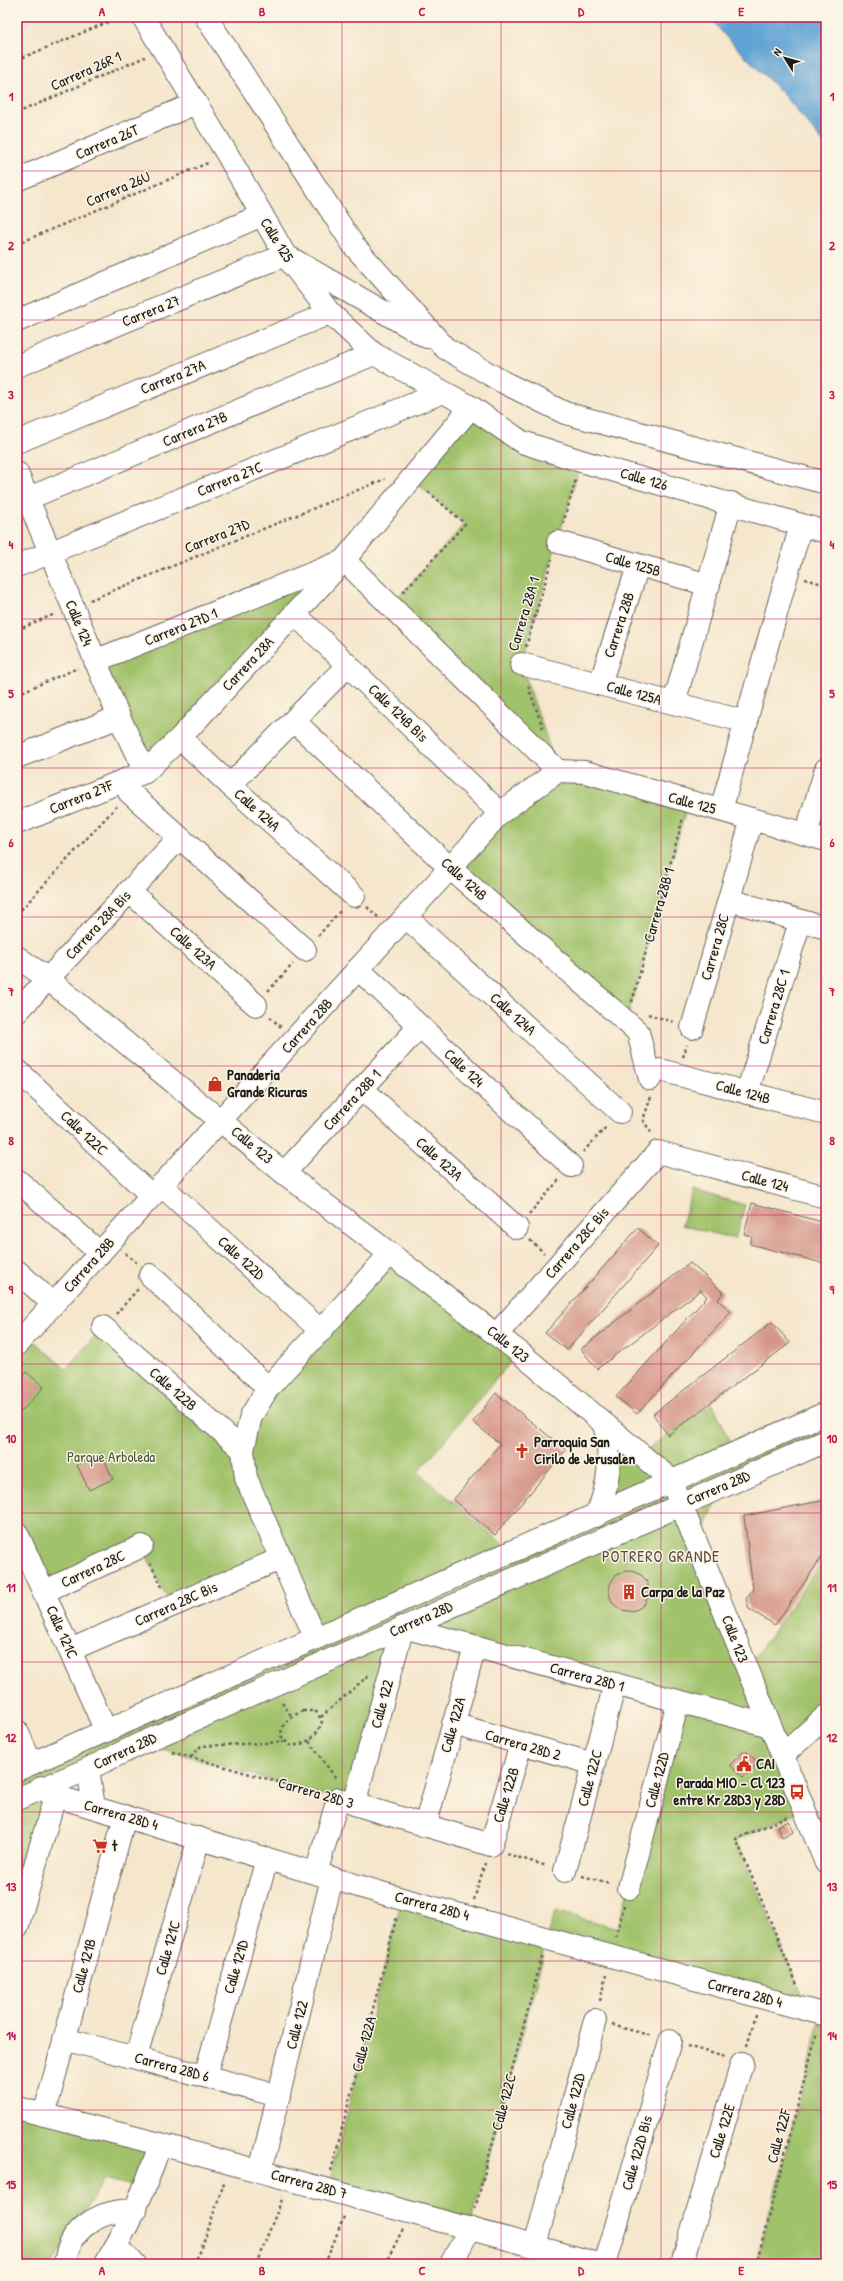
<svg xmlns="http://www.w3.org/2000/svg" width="843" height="2281" viewBox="0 0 843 2281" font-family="'Patrick Hand',sans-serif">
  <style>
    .green { fill: #a0c26b; stroke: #5e6f44 }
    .water { fill: #60a3d4; stroke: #3e6078 }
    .building { fill: #d49587 }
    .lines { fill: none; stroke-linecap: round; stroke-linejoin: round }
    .minor-casing { stroke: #68635a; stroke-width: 24 }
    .path { stroke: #68635a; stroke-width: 2.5; stroke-dasharray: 3 3; stroke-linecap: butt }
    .minor { stroke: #fff; stroke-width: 22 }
    .grid { fill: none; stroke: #c2185b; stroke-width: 1; stroke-opacity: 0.55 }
    .labels { text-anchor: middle; stroke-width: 3; stroke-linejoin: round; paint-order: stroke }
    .street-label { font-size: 15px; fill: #1c1c1c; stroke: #fcf5e5 }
    .poi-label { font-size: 15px; font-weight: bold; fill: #1c1c1c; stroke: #fcf5e5; text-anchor: start }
    .park-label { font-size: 15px; fill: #4a5638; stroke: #fcf5e5 }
    .neighbourhood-label { font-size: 16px; letter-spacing: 1px; fill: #5c4641; stroke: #fcf5e5 }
    .neatline { fill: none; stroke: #c2185b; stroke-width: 1.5 }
    .grid-label { font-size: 13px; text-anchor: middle; font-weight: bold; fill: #c2185b }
  </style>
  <rect width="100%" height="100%" fill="#fcf5e5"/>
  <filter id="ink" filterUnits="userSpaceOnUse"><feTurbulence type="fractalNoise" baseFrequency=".025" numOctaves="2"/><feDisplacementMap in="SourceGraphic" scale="8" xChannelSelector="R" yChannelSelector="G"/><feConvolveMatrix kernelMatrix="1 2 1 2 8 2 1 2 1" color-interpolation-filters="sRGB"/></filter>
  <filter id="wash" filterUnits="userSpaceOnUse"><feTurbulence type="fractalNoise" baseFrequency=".012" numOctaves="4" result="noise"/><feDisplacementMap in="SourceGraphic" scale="16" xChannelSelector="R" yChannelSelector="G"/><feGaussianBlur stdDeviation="0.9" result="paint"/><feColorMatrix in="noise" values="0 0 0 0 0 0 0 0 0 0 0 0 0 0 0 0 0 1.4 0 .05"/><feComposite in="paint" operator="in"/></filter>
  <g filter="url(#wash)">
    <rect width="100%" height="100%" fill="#f5e6cc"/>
    <g class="green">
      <polygon points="471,407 581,461 521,664 558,771 688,802 626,1022 450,868 557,771 390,606 465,524 412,479"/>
      <polygon points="344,560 145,772 95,661"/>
      <polygon points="692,1190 745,1205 735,1239 682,1225"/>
      <polygon points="390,1254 519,1352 418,1472 511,1551 596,1516 608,1442 640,1454 713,1404 735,1452 826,1413 826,1441 723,1494 714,1506 703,1534 747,1669 826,1556 826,1716 783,1755 804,1810 736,1840 808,2010 548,1938 470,2228 327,2189 402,1899 548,1937 555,1911 618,1928 678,1702 403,1627 354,1804 142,1743 55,1796 17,1928 17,1770 315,1637 281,1558 171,1606 142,1546 43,1592 17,1533 17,1344 26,1334 66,1369 103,1327 243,1450 251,1416"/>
      <polygon points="822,2014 826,2015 826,2264 756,2264"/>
      <polygon points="17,2108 160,2144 145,2189 104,2179 52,2264 17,2264"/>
    </g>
    <polygon class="water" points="710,17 826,17 826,146 786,97 725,36"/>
    <g id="blocks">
      <g class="building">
        <polygon points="752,1203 826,1223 826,1264 750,1244 752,1237 744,1234"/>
        <polygon points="638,1228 658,1246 567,1350 545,1333"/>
        <polygon points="690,1263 723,1292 718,1300 731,1312 637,1414 616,1397 707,1297 701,1290 597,1369 581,1349"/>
        <polygon points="772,1322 790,1343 668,1435 653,1414"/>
        <polygon points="26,1372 44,1387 17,1416 17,1381"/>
        <polygon points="496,1393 566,1450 495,1535 453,1500 500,1444 473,1422"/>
        <polygon points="101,1453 113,1479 89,1490 77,1465"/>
        <polygon points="826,1500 826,1551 775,1625 749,1609 746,1599 753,1589 744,1516"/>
        <circle cx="629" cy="1591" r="20"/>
        <polygon points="745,1750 758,1763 743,1777 730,1765"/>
        <polygon points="789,1821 794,1832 782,1838 777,1826"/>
      </g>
    </g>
  </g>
  <g filter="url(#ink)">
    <use href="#blocks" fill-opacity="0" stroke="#68635a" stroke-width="1"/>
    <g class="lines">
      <g class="minor-casing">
        <g id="minor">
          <polyline points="143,17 227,154 285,255 330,313 374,354 471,407 522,442 581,461 826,532"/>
          <polyline points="206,17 354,246 445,348 503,382 565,413 826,483"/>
          <polyline points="17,180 196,103"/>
          <polyline points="17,321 262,215"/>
          <polyline points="17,366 285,255 427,337"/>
          <polyline points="17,442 330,313"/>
          <polyline points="17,473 119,717 145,772"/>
          <polyline points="17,503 374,354"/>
          <polyline points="558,542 709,585"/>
          <polyline points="344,560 558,771"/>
          <polyline points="17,566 443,392"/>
          <polyline points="295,614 500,813"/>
          <polyline points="95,661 338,563"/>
          <polyline points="521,664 747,722"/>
          <polyline points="600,684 638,566"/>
          <polyline points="674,703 731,503"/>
          <polyline points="294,721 450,868 638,1032 650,1079"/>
          <polyline points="180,738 230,785 354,896"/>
          <polyline points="17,757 119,717"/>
          <polyline points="558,771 585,772 826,840"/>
          <polyline points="230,785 348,665"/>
          <polyline points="129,792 305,950"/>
          <polyline points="721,810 801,525"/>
          <polyline points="17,823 145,772 180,738 344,560 471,407"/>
          <polyline points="806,834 826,769"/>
          <polyline points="129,891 256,1005"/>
          <polyline points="729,900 826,928"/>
          <polyline points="406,917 620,1112"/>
          <polyline points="17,957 48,979 284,1173 519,1352 671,1480 826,1863"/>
          <polyline points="358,969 571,1166"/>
          <polyline points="17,1012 179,838"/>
          <polyline points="692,1028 752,819"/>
          <polyline points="17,1070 152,1196"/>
          <polyline points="660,1070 826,1113"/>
          <polyline points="362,1089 517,1228"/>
          <polyline points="747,1093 800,922"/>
          <polyline points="284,1173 419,1027"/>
          <polyline points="17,1180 100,1253"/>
          <polyline points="161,1185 321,1331"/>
          <polyline points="17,1271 53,1304"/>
          <polyline points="150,1275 268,1388"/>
          <polyline points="103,1327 243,1450"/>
          <polyline points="497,1334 658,1152 826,1197"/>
          <polyline points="17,1344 500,813 558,771"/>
          <path d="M596 1516C610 1484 612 1457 604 1424"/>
          <polyline points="17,1533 106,1731"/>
          <polyline points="43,1592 142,1546"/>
          <polyline points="403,1627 354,1804 491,1845 521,1744"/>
          <polyline points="403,1627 770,1726"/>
          <polyline points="315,1637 246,1478 243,1450 251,1416 268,1388 390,1254"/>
          <polyline points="70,1650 282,1558"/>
          <polyline points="453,1724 594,1764"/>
          <polyline points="17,1731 31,1763"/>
          <polyline points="783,1755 826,1716"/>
          <polyline points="88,1769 94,1807"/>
          <polyline points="17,1770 826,1413"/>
          <polyline points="42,1787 55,1796 402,1899 826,2015"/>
          <polyline points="17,1799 88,1769 142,1743 826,1441"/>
          <polyline points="425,1826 475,1647"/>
          <polyline points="565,1871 615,1684"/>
          <polyline points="316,1873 338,1799"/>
          <polyline points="629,1888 678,1702"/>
          <polyline points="17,1928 55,1796"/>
          <polyline points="64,2039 279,2096"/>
          <polyline points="136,2057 199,1838"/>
          <polyline points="205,2076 267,1859"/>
          <polyline points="17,2108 160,2144 599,2264"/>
          <polyline points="44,2115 125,1816"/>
          <polyline points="260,2171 332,1878"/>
          <polyline points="535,2246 595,2020"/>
          <polyline points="116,2247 135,2264"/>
          <path d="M65 2264C69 2226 101 2210 136 2210"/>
          <path d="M105 2264C130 2225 146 2188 160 2144"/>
          <polyline points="451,2264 470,2228"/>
          <polyline points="605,2264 670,2041"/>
          <polyline points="682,2264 742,2063"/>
        </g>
      </g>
      <g class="path">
        <polyline points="17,60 120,17"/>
        <polyline points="17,113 145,57"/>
        <polyline points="17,244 210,162"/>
        <polyline points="563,524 576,479"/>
        <polyline points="805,579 826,585"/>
        <polyline points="403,592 465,524 426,490"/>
        <polyline points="90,600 385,479"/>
        <polyline points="17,630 55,614"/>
        <polyline points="526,647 552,559"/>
        <polyline points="528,686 543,728"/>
        <polyline points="17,694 78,668"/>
        <polyline points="367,907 380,919"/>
        <polyline points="17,914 117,806"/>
        <polyline points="318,936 341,910"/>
        <polyline points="268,991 293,964"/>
        <polyline points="632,1002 683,818"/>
        <polyline points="648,1014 673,1022"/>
        <polyline points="270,1017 281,1027"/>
        <polyline points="683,1057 687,1045"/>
        <polyline points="651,1097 643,1120 652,1134"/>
        <polyline points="583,1152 607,1126"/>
        <polyline points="529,1214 559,1180"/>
        <polyline points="530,1240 544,1253"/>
        <polyline points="125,1253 137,1263"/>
        <polyline points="116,1314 138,1289"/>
        <polyline points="150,1563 163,1589"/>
        <polyline points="282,1703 292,1717"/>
        <path d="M303 1711H314L318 1713 322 1723C316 1737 304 1747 289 1745L281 1736C281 1723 291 1716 303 1711Z"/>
        <polyline points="321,1717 369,1675"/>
        <polyline points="309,1741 337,1780"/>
        <polyline points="172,1752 321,1794"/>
        <polyline points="191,1757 201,1746 284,1742"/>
        <polyline points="787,1817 736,1839 798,1987"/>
        <polyline points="507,1854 547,1866"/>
        <polyline points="582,1876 610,1883"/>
        <polyline points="474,1900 485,1863"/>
        <polyline points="616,1937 624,1905"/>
        <polyline points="600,2001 606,1975"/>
        <polyline points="612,2025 652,2036"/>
        <polyline points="687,2046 725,2057"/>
        <polyline points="747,2046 756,2015"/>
        <polyline points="331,2171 397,1916"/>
        <polyline points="475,2209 542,1957"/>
        <polyline points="194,2264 201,2250 225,2180"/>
        <polyline points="256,2264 283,2197"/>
        <polyline points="325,2264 345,2214"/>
        <polyline points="385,2264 403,2229"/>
        <polyline points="756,2264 817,2032"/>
      </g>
      <use href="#minor" class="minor"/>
    </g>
  </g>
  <path class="grid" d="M182 17V2264M342 17V2264M501 17V2264M661 17V2264M17 171H826M17 320H826M17 469H826M17 619H826M17 768H826M17 917H826M17 1066H826M17 1215H826M17 1364H826M17 1513H826M17 1662H826M17 1812H826M17 1961H826M17 2110H826"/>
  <defs>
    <g id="shop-bare" transform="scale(1.2)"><path d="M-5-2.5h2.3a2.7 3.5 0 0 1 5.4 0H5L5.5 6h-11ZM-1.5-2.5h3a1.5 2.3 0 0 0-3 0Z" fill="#c8321e" stroke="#fcf5e5" stroke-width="2.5" paint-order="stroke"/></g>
    <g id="church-bare" transform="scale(1.2)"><path d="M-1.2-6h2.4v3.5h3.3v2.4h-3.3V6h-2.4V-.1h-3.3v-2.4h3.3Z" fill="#c8321e" stroke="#fcf5e5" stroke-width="2.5" paint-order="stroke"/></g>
    <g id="building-bare" transform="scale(1.2)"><path d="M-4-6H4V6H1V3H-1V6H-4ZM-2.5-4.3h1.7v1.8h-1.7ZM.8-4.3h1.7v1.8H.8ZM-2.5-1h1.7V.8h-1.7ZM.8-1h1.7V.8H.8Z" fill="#c8321e" stroke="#fcf5e5" stroke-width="2.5" paint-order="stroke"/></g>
    <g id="civic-bare" transform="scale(1.2)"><path d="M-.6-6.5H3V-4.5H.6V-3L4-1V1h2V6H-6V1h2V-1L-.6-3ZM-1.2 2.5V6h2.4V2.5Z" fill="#c8321e" stroke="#fcf5e5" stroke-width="2.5" paint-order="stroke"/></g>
    <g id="bus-bare" transform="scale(1.2)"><path d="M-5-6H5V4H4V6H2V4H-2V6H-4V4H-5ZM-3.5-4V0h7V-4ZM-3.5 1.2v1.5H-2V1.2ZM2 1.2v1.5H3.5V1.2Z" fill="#c8321e" stroke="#fcf5e5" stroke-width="2.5" paint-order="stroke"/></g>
    <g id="supermarket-bare" transform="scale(1.2)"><path d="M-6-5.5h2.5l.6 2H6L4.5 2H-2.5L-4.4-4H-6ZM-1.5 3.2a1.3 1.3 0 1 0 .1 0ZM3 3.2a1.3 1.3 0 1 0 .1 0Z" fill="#c8321e" stroke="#fcf5e5" stroke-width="2.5" paint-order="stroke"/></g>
  </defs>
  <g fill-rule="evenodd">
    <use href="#shop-bare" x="215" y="1084"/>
    <use href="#church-bare" x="522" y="1451"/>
    <use href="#building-bare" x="629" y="1592"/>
    <use href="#civic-bare" x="744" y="1764"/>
    <use href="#bus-bare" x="797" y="1792"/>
    <use href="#supermarket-bare" x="100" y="1846"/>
  </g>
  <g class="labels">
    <g class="street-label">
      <text transform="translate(86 71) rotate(-24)" y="5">Carrera 26R 1</text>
      <text transform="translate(107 142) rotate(-23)" y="5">Carrera 26T</text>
      <text transform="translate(118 189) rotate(-23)" y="5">Carrera 26U</text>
      <text transform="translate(277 240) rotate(58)" y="5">Calle 125</text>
      <text transform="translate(151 311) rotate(-22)" y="5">Carrera 27</text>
      <text transform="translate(173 377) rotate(-22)" y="5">Carrera 27A</text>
      <text transform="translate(195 429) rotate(-23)" y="5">Carrera 27B</text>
      <text transform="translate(230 479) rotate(-22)" y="5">Carrera 27C</text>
      <text transform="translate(644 479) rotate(16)" y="5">Calle 126</text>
      <text transform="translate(217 536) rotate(-22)" y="5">Carrera 27D</text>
      <text transform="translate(633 564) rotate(16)" y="5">Calle 125B</text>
      <text transform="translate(524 614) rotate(-73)" y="5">Carrera 28A 1</text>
      <text transform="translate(79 623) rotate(67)" y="5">Calle 124</text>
      <text transform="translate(619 625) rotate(-72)" y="5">Carrera 28B</text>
      <text transform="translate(181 627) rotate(-22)" y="5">Carrera 27D 1</text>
      <text transform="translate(248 664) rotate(-47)" y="5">Carrera 28A</text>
      <text transform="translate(634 693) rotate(15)" y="5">Calle 125A</text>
      <text transform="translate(398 713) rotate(44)" y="5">Calle 124B Bis</text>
      <text transform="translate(81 797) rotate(-22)" y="5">Carrera 27F</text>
      <text transform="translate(692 803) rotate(15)" y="5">Calle 125</text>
      <text transform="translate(257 810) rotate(42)" y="5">Calle 124A</text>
      <text transform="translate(464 879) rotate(42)" y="5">Calle 124B</text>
      <text transform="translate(659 905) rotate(-74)" y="5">Carrera 28B 1</text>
      <text transform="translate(98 925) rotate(-47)" y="5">Carrera 28A Bis</text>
      <text transform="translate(715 947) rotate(-74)" y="5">Carrera 28C</text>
      <text transform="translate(193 948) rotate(42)" y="5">Calle 123A</text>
      <text transform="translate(774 1007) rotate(-73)" y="5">Carrera 28C 1</text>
      <text transform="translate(513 1014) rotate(42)" y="5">Calle 124A</text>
      <text transform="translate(307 1026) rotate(-48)" y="5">Carrera 28B</text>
      <text transform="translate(464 1068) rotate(43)" y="5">Calle 124</text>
      <text transform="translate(743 1092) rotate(15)" y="5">Calle 124B</text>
      <text transform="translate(352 1100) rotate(-47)" y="5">Carrera 28B 1</text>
      <text transform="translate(84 1133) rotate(43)" y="5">Calle 122C</text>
      <text transform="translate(252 1145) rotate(40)" y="5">Calle 123</text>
      <text transform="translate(439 1159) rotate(42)" y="5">Calle 123A</text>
      <text transform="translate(765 1181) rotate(15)" y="5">Calle 124</text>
      <text transform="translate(577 1243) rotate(-49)" y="5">Carrera 28C Bis</text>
      <text transform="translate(241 1258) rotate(42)" y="5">Calle 122D</text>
      <text transform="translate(89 1265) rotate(-48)" y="5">Carrera 28B</text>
      <text transform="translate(508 1344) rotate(39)" y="5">Calle 123</text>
      <text transform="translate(173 1389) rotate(41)" y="5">Calle 122B</text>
      <text transform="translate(718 1488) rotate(-23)" y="5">Carrera 28D</text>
      <text transform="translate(93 1569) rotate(-25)" y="5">Carrera 28C</text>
      <text transform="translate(176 1604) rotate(-24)" y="5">Carrera 28C Bis</text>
      <text transform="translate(421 1619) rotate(-24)" y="5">Carrera 28D</text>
      <text transform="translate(62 1632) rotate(66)" y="5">Calle 121C</text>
      <text transform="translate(735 1639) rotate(69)" y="5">Calle 123</text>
      <text transform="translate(587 1677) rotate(15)" y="5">Carrera 28D 1</text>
      <text transform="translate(382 1704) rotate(-75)" y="5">Calle 122</text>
      <text transform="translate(453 1725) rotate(-74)" y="5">Calle 122A</text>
      <text transform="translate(523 1745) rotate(16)" y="5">Carrera 28D 2</text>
      <text transform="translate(125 1751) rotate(-25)" y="5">Carrera 28D</text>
      <text transform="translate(590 1778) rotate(-75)" y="5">Calle 122C</text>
      <text transform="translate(657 1780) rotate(-75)" y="5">Calle 122D</text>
      <text transform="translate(316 1793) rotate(16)" y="5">Carrera 28D 3</text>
      <text transform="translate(506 1795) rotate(-73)" y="5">Calle 122B</text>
      <text transform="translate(121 1815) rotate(16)" y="5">Carrera 28D 4</text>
      <text transform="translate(432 1906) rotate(15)" y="5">Carrera 28D 4</text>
      <text transform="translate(168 1948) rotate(-74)" y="5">Calle 121C</text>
      <text transform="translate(84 1966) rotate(-75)" y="5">Calle 121B</text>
      <text transform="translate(236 1967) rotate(-74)" y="5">Calle 121D</text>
      <text transform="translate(745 1993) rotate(15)" y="5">Carrera 28D 4</text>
      <text transform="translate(297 2025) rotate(-76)" y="5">Calle 122</text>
      <text transform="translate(364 2044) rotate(-75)" y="5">Calle 122A</text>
      <text transform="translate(172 2067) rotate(15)" y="5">Carrera 28D 6</text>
      <text transform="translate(573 2101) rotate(-75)" y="5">Calle 122D</text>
      <text transform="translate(504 2102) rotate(-75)" y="5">Calle 122C</text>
      <text transform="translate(722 2131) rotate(-73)" y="5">Calle 122E</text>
      <text transform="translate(779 2136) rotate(-75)" y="5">Calle 122F</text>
      <text transform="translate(637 2153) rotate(-74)" y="5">Calle 122D Bis</text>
      <text transform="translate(309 2184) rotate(15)" y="5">Carrera 28D 7</text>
    </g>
    <g class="poi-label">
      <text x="227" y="1080">Panaderia<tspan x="227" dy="17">Grande Ricuras</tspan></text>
      <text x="534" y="1447">Parroquia San<tspan x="534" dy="17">Cirilo de Jerusalen</tspan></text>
      <text x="641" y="1597">Carpa de la Paz</text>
      <text x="756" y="1769">CAI</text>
      <text x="785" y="1788" text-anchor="end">Parada MIO - Cl 123<tspan x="785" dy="17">entre Kr 28D3 y 28D</tspan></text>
      <text x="112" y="1851">t</text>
    </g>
    <g class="park-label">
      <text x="111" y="1462">Parque Arboleda</text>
    </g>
    <g class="neighbourhood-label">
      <text x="661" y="1562">POTRERO GRANDE</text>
    </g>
  </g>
  <rect width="843" height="2281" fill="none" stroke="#fcf5e5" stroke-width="44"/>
  <g transform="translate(785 58) rotate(307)" stroke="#fcf5e5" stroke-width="3" paint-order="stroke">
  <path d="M0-3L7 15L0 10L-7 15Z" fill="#1c1c1c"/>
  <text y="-6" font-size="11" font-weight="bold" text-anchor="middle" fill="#1c1c1c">N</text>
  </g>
  <rect x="22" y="22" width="799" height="2237" class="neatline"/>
  <g class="grid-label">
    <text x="102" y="16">A</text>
    <text x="262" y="16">B</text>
    <text x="422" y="16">C</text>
    <text x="581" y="16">D</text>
    <text x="741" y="16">E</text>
    <text x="11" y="101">1</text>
    <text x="832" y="101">1</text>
    <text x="11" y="250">2</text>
    <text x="832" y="250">2</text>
    <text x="11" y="399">3</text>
    <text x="832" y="399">3</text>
    <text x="11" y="549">4</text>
    <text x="832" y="549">4</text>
    <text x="11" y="698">5</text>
    <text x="832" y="698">5</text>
    <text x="11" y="847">6</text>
    <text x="832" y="847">6</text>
    <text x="11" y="996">7</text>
    <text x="832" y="996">7</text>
    <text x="11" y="1145">8</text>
    <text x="832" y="1145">8</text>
    <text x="11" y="1294">9</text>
    <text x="832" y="1294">9</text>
    <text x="11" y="1443">10</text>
    <text x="832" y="1443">10</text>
    <text x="11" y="1592">11</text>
    <text x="832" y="1592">11</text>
    <text x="11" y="1742">12</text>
    <text x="832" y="1742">12</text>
    <text x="11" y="1891">13</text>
    <text x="832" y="1891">13</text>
    <text x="11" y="2040">14</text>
    <text x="832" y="2040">14</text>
    <text x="11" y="2189">15</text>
    <text x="832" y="2189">15</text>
    <text x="102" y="2275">A</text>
    <text x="262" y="2275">B</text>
    <text x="422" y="2275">C</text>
    <text x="581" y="2275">D</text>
    <text x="741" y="2275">E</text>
  </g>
</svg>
